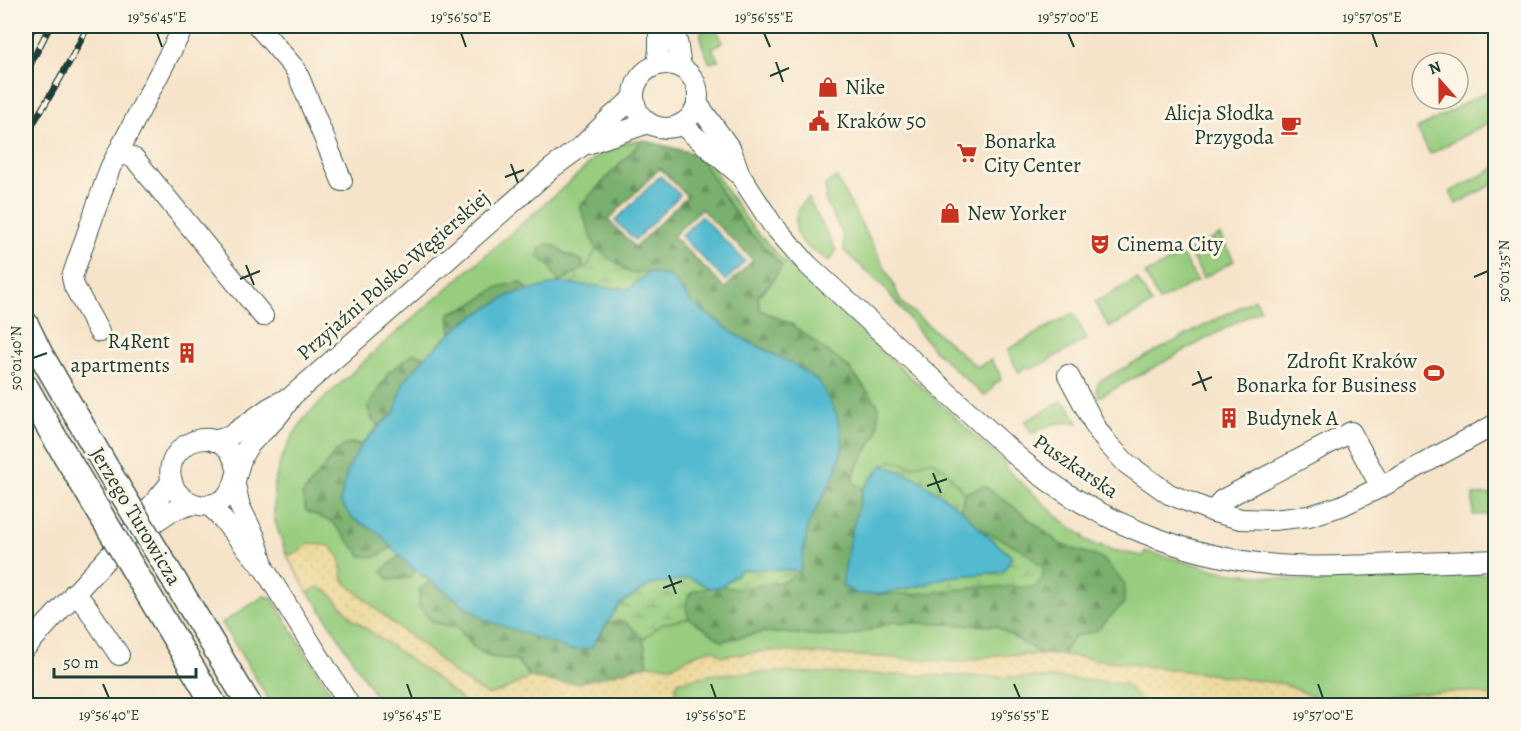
<svg xmlns="http://www.w3.org/2000/svg" width="1521" height="731" viewBox="0 0 1521 731" font-family="Alegreya,serif">
  <style>
    .green { fill: #98cd7f; stroke: #5c855a; stroke-width: 1.5 }
    .forest { fill: url(#forest-firs); stroke: #4c7651; stroke-width: 1.5; fill-rule: evenodd }
    .wetland { fill: url(#wetland-marsh); stroke: #5c855a; stroke-width: 1.5 }
    .sand { fill: url(#sand-dots); stroke: #868c69; stroke-width: 1.5 }
    .water { fill: #52bad0; stroke: #387c82; stroke-width: 1.5 }
    .lines { fill: none; stroke-linecap: round; stroke-linejoin: round }
    .minor-casing { stroke: #3f564a; stroke-width: 22 }
    .major-casing { stroke: #3f564a; stroke-width: 27 }
    .minor { stroke: #fff; stroke-width: 20 }
    .major { stroke: #fff; stroke-width: 24 }
    .rail-casing { stroke: #1f3d34; stroke-width: 7 }
    .rail { stroke: #fcf5e5; stroke-width: 4.5; stroke-dasharray: 14; stroke-linecap: butt }
    .major-bridge-casing { stroke: #3f564a; stroke-width: 27; stroke-linecap: butt }
    .major-bridge { stroke: #fff; stroke-width: 24 }
    .ticks { fill: none; stroke: #1f3d34; stroke-width: 2 }
    .labels { text-anchor: middle; stroke-width: 6; stroke-linejoin: round; paint-order: stroke }
    .poi-label { font-size: 21px; fill: #1f3d34; stroke: #fcf5e5; text-anchor: start }
    .street-label { font-size: 21px; fill: #1f3d34; stroke: #fcf5e5 }
    .neatline { fill: none; stroke: #1f3d34; stroke-width: 2 }
    .ticks-label { font-size: 15px; text-anchor: middle; fill: #1f3d34 }
  </style>
  <defs>
    <pattern id="forest-firs" width="22" height="20" patternUnits="userSpaceOnUse" patternTransform="scale(1.5)"><rect width="22" height="20" fill="#7ab06e"/><path d="M5 1l3.5 6h-7zM16 11l3.5 6h-7z" fill="#63905b"/></pattern>
    <pattern id="wetland-marsh" width="20" height="14" patternUnits="userSpaceOnUse" patternTransform="scale(1.5)"><rect width="20" height="14" fill="#98cd7f"/><path d="M1 5h8M5 5V1M11 12h8M15 12V8" fill="none" stroke="#7ba869"/></pattern>
    <pattern id="sand-dots" width="8" height="8" patternUnits="userSpaceOnUse" patternTransform="scale(1.5)"><rect width="8" height="8" fill="#eeda9e"/><path d="M2 2h.1M6 6h.1" fill="none" stroke="#ccbc89" stroke-width="1.8" stroke-linecap="round"/></pattern>
  </defs>
  <rect width="100%" height="100%" fill="#fcf5e5"/>
  <filter id="ink" filterUnits="userSpaceOnUse"><feTurbulence type="fractalNoise" baseFrequency=".0167" numOctaves="2"/><feDisplacementMap in="SourceGraphic" scale="12" xChannelSelector="R" yChannelSelector="G"/><feConvolveMatrix kernelMatrix="1 2 1 2 8 2 1 2 1" color-interpolation-filters="sRGB"/></filter>
  <filter id="wash" filterUnits="userSpaceOnUse"><feTurbulence type="fractalNoise" baseFrequency=".008" numOctaves="4" result="noise"/><feDisplacementMap in="SourceGraphic" scale="24" xChannelSelector="R" yChannelSelector="G"/><feGaussianBlur stdDeviation="1.35" result="paint"/><feColorMatrix in="noise" values="0 0 0 0 0 0 0 0 0 0 0 0 0 0 0 0 0 1.4 0 .05"/><feComposite in="paint" operator="in"/></filter>
  <g filter="url(#wash)">
    <rect width="100%" height="100%" fill="#f6e4ca"/>
    <g class="green">
      <path d="M704 26H714L723 42 712 48 718 60 710 63C705 51 696 38 704 26Z"/>
      <polygon points="1495,87 1495,119 1430,154 1417,129"/>
      <polygon points="643,140 580,206 596,249 588,266 582,269 583,261 566,254 555,246 538,256 550,266 559,283 529,291 521,282 498,287 471,305 449,313 451,333 425,357 414,353 388,373 368,407 372,419 379,426 362,444 349,443 306,511 332,522 362,556 376,557 392,547 400,556 382,571 410,578 415,570 430,581 420,590 433,622 459,629 473,646 489,657 516,660 530,677 502,691 488,695 479,690 453,673 424,646 392,623 343,580 340,558 299,553 289,555 286,554 274,518 274,485 281,459 292,437 305,417 373,353 572,180 609,145"/>
      <polygon points="707,152 721,183 752,227 780,257 1006,464 1004,467 1064,522 1084,536 1083,538 1099,547 1101,545 1112,550 1143,556 1145,551 1220,571 1295,580 1495,574 1495,697 1470,692 1422,693 1344,703 1313,697 1284,684 1062,655 1074,636 1096,631 1103,559 1060,544 1014,507 985,486 964,493 943,467 913,466 892,461 883,465 863,489 853,482 856,468 877,433 879,406 850,369 791,324 760,310 758,297 771,283 782,265 745,227 721,192 699,155"/>
      <polygon points="1495,168 1495,183 1456,204 1450,192"/>
      <polygon points="836,177 892,281 901,302 977,367 991,360 999,372 1001,380 995,383 991,390 984,396 933,349 884,287 844,251 843,235 825,200 826,189 824,186"/>
      <path d="M808 198 836 250 834 255 829 261C822 256 812 251 805 245 791 231 793 210 808 198Z"/>
      <polygon points="1220,235 1234,261 1203,278 1189,251"/>
      <polygon points="1182,255 1197,281 1159,301 1145,274"/>
      <polygon points="1137,279 1152,304 1109,328 1095,302"/>
      <path d="M1255 299 1261 309 1099 397C1095 390 1096 386 1101 380Z"/>
      <polygon points="1073,313 1087,339 1038,366 1032,368 1024,367 1020,373 1018,371 1007,350"/>
      <path d="M1061 402 1068 405 1078 423C1062 421 1047 424 1034 433L1030 431 1025 421Z"/>
      <polygon points="1495,494 1495,514 1473,515 1473,495"/>
      <polygon points="317,587 329,592 353,619 433,676 468,705 381,705 317,603 308,593"/>
      <polygon points="264,596 272,598 338,705 272,705 222,623"/>
      <polygon points="689,618 722,641 764,632 848,637 892,622 996,626 1041,654 997,655 961,662 770,651 722,656 696,654 673,666 648,665 643,639 662,624"/>
      <polygon points="777,672 1063,678 1125,684 1145,705 672,706 677,682 715,674"/>
    </g>
    <g class="forest">
      <path d="M643 140 699 155 721 192 745 227 782 266 771 283 758 296 760 310 791 324 850 369 879 406 877 433 856 468 853 482 863 489 849 543 843 586 857 594H915L980 587 1033 586 1023 550 981 530 961 509 964 493 984 486 1014 507 1060 544 1103 559 1125 584 1124 603 1096 631 1074 636 1062 655 1041 654 996 626 893 622 848 637 764 632 722 641 689 618 685 607 688 597 695 590 722 586 738 589 800 571 808 524 836 472 843 445 793 364 736 335 691 302 672 278 649 272 631 273 596 249 580 206ZM660 168 687 196 635 247 608 220ZM701 209 753 260 725 288 673 236Z"/>
      <polygon points="547,244 555,246 566,254 583,261 582,269 559,283 550,266 538,256 540,248"/>
      <polygon points="521,282 529,291 510,295 464,322 451,333 449,314 471,305 498,287"/>
      <polygon points="414,353 425,357 404,382 395,412 379,426 372,419 368,407 388,373"/>
      <polygon points="349,443 362,444 348,469 353,519 378,532 392,547 376,557 362,556 332,522 306,511 302,495 337,450"/>
      <polygon points="400,556 415,570 410,578 389,580 382,571"/>
      <polygon points="430,581 484,619 591,647 607,623 618,620 627,622 643,639 648,665 579,683 557,683 530,677 516,660 489,657 473,647 459,629 433,622 419,607 419,590"/>
    </g>
    <g class="wetland">
      <polygon points="596,249 631,273 649,272 629,289 559,283 588,266"/>
      <polygon points="931,460 943,467 964,493 961,509 915,477 883,465 892,461 913,466"/>
      <polygon points="981,530 1023,550 1043,567 1042,579 1033,587 980,587 915,594 881,594 920,586 947,577 1003,572 1012,557"/>
      <polygon points="763,569 800,571 785,581 738,589 722,586 741,570"/>
      <path d="M690 578 710 588C705 589 698 589 694 591 684 596 685 609 689 618L662 624 643 639C629 625 628 617 607 623L619 604 650 585Z"/>
    </g>
    <path class="sand" d="M308 543 330 546 340 558 343 580 392 623 424 646 453 673 479 690 488 695 502 691 530 677 557 683H579L648 665 673 666 696 654 713 649 722 656 770 651 961 662 997 655H1062L1284 684 1313 697 1344 703 1422 693 1470 692 1495 697V705L1145 706 1125 684 1063 678 777 672 715 674 677 682 672 705H576L581 700 544 705H468L433 676 353 619 329 592 317 587 308 593 286 554C296 557 302 550 308 543Z"/>
    <g class="water">
      <polygon points="660,176 680,195 635,240 615,221"/>
      <polygon points="701,216 745,261 726,281 681,236"/>
      <polygon points="649,272 672,278 691,302 736,335 793,364 820,383 837,416 843,445 836,472 808,524 800,571 763,569 741,570 722,586 710,588 690,578 650,585 619,605 591,648 570,650 484,619 407,564 378,532 353,519 340,502 348,469 362,444 395,412 404,382 425,357 464,322 510,295 559,283 629,289"/>
      <polygon points="883,465 915,477 961,509 981,530 1012,557 1003,572 947,577 920,586 881,594 857,594 842,586 849,543 863,489"/>
    </g>
  </g>
  <g filter="url(#ink)">
    <g class="lines">
      <g class="minor-casing">
        <g id="minor">
          <polyline points="258,26 296,70 342,181"/>
          <polyline points="671,26 677,41 681,68"/>
          <circle cx="666" cy="96" r="32"/>
          <polyline points="657,65 659,49 659,26"/>
          <polyline points="697,103 731,150 739,172"/>
          <path d="M681 124 740 175 772 224 808 265 1020 459C1093 520 1183 557 1277 565 1309 568 1341 566 1373 565 1414 563 1455 562 1496 560"/>
          <polyline points="587,144 648,123"/>
          <polyline points="119,151 135,159 263,316"/>
          <polyline points="99,332 74,286 72,277 110,168 184,26"/>
          <polyline points="1068,375 1097,429 1107,443 1127,464 1169,494 1214,512 1241,519 1273,520 1309,516 1341,506 1381,487 1496,424"/>
          <polyline points="214,441 230,436 269,408 284,400"/>
          <path d="M237 468C236 464 234 459 232 455 214 421 160 446 172 483 176 493 184 501 195 504 201 506 207 506 213 504 242 495 232 468 247 448 255 437 267 429 276 418 282 412 287 403 292 396L552 168 582 146 610 118 634 98"/>
          <polyline points="235,485 240,507 255,537 263,564"/>
          <polyline points="209,505 218,514 265,570 350,706"/>
          <polyline points="1214,512 1222,500 1351,432 1381,487"/>
          <polyline points="132,531 152,524 171,511 193,504"/>
          <polyline points="74,593 87,607 119,655"/>
          <path d="M26 647 132 531C144 513 159 498 172 481"/>
        </g>
      </g>
      <g class="major-casing">
        <g id="major">
          <polyline points="26,324 40,353 109,472"/>
          <polyline points="26,387 52,433"/>
        </g>
      </g>
      <use href="#minor" class="minor"/>
      <use href="#major" class="major"/>
      <g class="rail-casing">
        <g id="rail">
          <polyline points="26,42 34,26"/>
          <polyline points="26,73 50,26"/>
          <path d="M26 134C49 99 70 63 88 26"/>
        </g>
      </g>
      <use href="#rail" class="rail"/>
      <g class="major-bridge-casing">
        <g id="major-bridge">
          <polyline points="52,433 215,706"/>
          <polyline points="109,472 250,706"/>
        </g>
      </g>
      <use href="#major-bridge" class="major-bridge"/>
    </g>
  </g>
  <path class="ticks" d="M157 33 162 47M461 33 466 47M764 33 770 47M1068 33 1074 47M1372 33 1377 47M776 62 783 82M770 76 789 68M511 164 518 183M505 177 524 170M246 265 254 285M1474 277 1488 271M240 279 260 271M33 358 47 353M1198 371 1206 391M1192 385 1212 377M933 473 941 493M927 486 947 479M669 575 676 594M663 588 682 581M103 684 109 698M407 684 412 698M711 684 716 698M1014 684 1020 698M1318 684 1323 698"/>
  <defs>
    <g id="shop-bare" transform="scale(1.62)"><path d="M-5-2.5h2.3a2.7 3.5 0 0 1 5.4 0H5L5.5 6h-11ZM-1.5-2.5h3a1.5 2.3 0 0 0-3 0Z" fill="#c8321e" stroke="#fcf5e5" stroke-width="2.5" paint-order="stroke"/></g>
    <g id="civic-bare" transform="scale(1.62)"><path d="M-.6-6.5H3V-4.5H.6V-3L4-1V1h2V6H-6V1h2V-1L-.6-3ZM-1.2 2.5V6h2.4V2.5Z" fill="#c8321e" stroke="#fcf5e5" stroke-width="2.5" paint-order="stroke"/></g>
    <g id="cafe-bare" transform="scale(1.62)"><path d="M-5.5-4.5H6V0H3Q3 3.5 0 3.5H-2.5Q-5.5 3.5-5.5 0ZM3-3.2v2h1.7v-2ZM-6 4.5H4V6H-6Z" fill="#c8321e" stroke="#fcf5e5" stroke-width="2.5" paint-order="stroke"/></g>
    <g id="supermarket-bare" transform="scale(1.62)"><path d="M-6-5.5h2.5l.6 2H6L4.5 2H-2.5L-4.4-4H-6ZM-1.5 3.2a1.3 1.3 0 1 0 .1 0ZM3 3.2a1.3 1.3 0 1 0 .1 0Z" fill="#c8321e" stroke="#fcf5e5" stroke-width="2.5" paint-order="stroke"/></g>
    <g id="theatre-bare" transform="scale(1.62)"><path d="M-5-5.5Q0-4 5-5.5V0Q5 5 0 6Q-5 5-5 0ZM-3.3-2.5H-1v1.5H-3.3ZM1-2.5H3.3v1.5H1ZM-2.8 1Q0 5.5 2.8 1Z" fill="#c8321e" stroke="#fcf5e5" stroke-width="2.5" paint-order="stroke"/></g>
    <g id="building-bare" transform="scale(1.62)"><path d="M-4-6H4V6H1V3H-1V6H-4ZM-2.5-4.3h1.7v1.8h-1.7ZM.8-4.3h1.7v1.8H.8ZM-2.5-1h1.7V.8h-1.7ZM.8-1h1.7V.8H.8Z" fill="#c8321e" stroke="#fcf5e5" stroke-width="2.5" paint-order="stroke"/></g>
    <g id="stadium-bare" transform="scale(1.62)"><path d="M0-5a6.5 5 0 1 0 0 10a6.5 5 0 1 0 0-10ZM-3.5-1.8h7v3.6h-7Z" fill="#c8321e" stroke="#fcf5e5" stroke-width="2.5" paint-order="stroke"/></g>
  </defs>
  <g fill-rule="evenodd">
    <use href="#shop-bare" x="828" y="87"/>
    <use href="#civic-bare" x="819" y="121"/>
    <use href="#cafe-bare" x="1291" y="125"/>
    <use href="#supermarket-bare" x="967" y="153"/>
    <use href="#shop-bare" x="950" y="213"/>
    <use href="#theatre-bare" x="1100" y="244"/>
    <use href="#building-bare" x="187" y="353"/>
    <use href="#stadium-bare" x="1434" y="373"/>
    <use href="#building-bare" x="1229" y="418"/>
  </g>
  <g class="labels">
    <g class="poi-label">
      <text x="845" y="94">Nike</text>
      <text x="1274" y="120" text-anchor="end">Alicja Słodka<tspan x="1274" dy="24">Przygoda</tspan></text>
      <text x="836" y="128">Kraków 50</text>
      <text x="984" y="148">Bonarka<tspan x="984" dy="24">City Center</tspan></text>
      <text x="967" y="220">New Yorker</text>
      <text x="1117" y="251">Cinema City</text>
      <text x="170" y="348" text-anchor="end">R4Rent<tspan x="170" dy="24">apartments</tspan></text>
      <text x="1417" y="368" text-anchor="end">Zdrofit Kraków<tspan x="1417" dy="24">Bonarka for Business</tspan></text>
      <text x="1246" y="425">Budynek A</text>
    </g>
    <g class="street-label">
      <text transform="translate(393 275) rotate(-41)" y="7">Przyjaźni Polsko-Węgierskiej</text>
      <text transform="translate(1076 466) rotate(34)" y="7">Puszkarska</text>
      <text transform="translate(136 516) rotate(59)" y="7">Jerzego Turowicza</text>
    </g>
  </g>
  <rect width="1521" height="731" fill="none" stroke="#fcf5e5" stroke-width="66"/>
  <g transform="translate(1440 81) rotate(339)"><circle r="28" fill="#fcf5e5" stroke="#a4ab9e" stroke-width="1.5"/>
  <path d="M0-4.5L10 22L0 15L-10 22Z" fill="#c8321e"/>
  <text y="-9" font-size="16" font-weight="bold" text-anchor="middle" fill="#1f3d34">N</text>
  </g>
  <path d="M54 668v9h142v-9" fill="none" stroke="#1f3d34" stroke-width="3"/>
  <text x="63" y="668" font-size="18" fill="#1f3d34" stroke="#fcf5e5" stroke-width="4.5" paint-order="stroke">50 m</text>
  <rect x="33" y="33" width="1455" height="665" class="neatline"/>
  <g class="ticks-label">
    <text x="157" y="22">19°56'45"E</text>
    <text x="461" y="22">19°56'50"E</text>
    <text x="764" y="22">19°56'55"E</text>
    <text x="1068" y="22">19°57'00"E</text>
    <text x="1372" y="22">19°57'05"E</text>
    <text transform="translate(1504 271) rotate(-90)" y="5">50°01'35"N</text>
    <text transform="translate(16 358) rotate(-90)" y="5">50°01'40"N</text>
    <text x="109" y="720">19°56'40"E</text>
    <text x="412" y="720">19°56'45"E</text>
    <text x="716" y="720">19°56'50"E</text>
    <text x="1020" y="720">19°56'55"E</text>
    <text x="1323" y="720">19°57'00"E</text>
  </g>
</svg>
